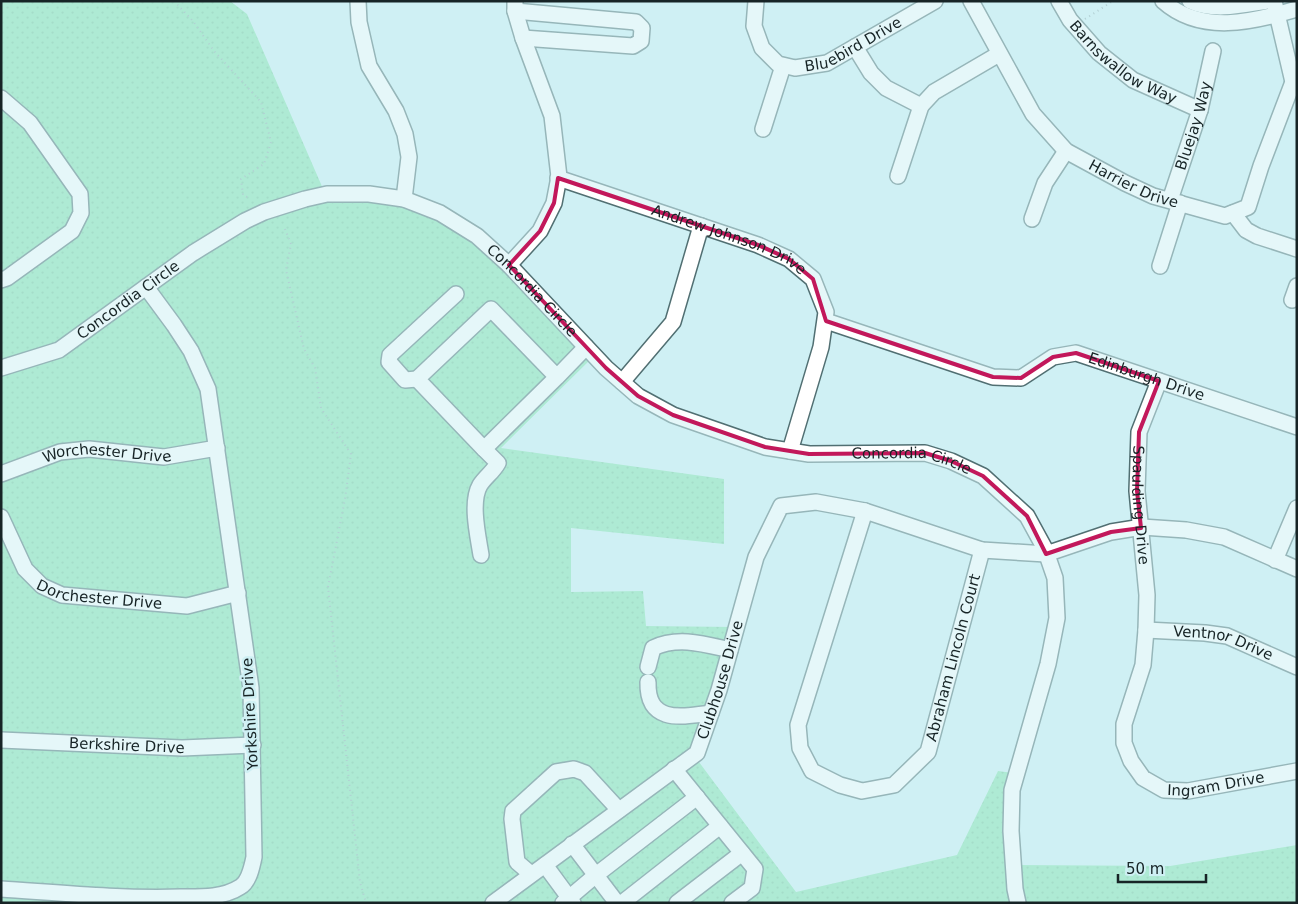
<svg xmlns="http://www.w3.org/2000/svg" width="1298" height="904" viewBox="0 0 1298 904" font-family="'DejaVu Sans',sans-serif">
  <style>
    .grass { fill: url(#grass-dots) }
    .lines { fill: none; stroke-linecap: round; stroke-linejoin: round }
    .minor-casing { stroke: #516f72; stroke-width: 18 }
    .path { stroke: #8ea7ab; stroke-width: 2; stroke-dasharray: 1 4; stroke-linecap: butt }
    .minor { stroke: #fff; stroke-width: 15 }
    .marked { fill: none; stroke: #c2185b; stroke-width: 4; stroke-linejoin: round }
    .labels { text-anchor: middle; stroke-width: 5; stroke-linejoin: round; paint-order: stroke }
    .street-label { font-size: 15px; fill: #172426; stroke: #cff0f4 }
  </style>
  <defs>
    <pattern id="grass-dots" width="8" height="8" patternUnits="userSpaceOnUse" patternTransform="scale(1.25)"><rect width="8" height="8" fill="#85e3ad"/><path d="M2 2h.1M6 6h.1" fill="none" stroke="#72c395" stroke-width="1.8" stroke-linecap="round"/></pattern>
  </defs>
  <rect width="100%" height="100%" fill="#cff0f4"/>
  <polygon class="grass" points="1,1 230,1 247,14 324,191 432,206 564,320 595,355 501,448 724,479 724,544 571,528 571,592 643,591 646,626 736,627 693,754 796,892 957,855 998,771 1013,773 1012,865 1170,866 1297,845 1297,903 1,903"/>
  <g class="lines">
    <g class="minor-casing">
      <g id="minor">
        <polyline points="358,1 359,22 369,66 396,111 405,134 409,157 404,199"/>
        <path id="s1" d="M756 1 754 26 762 48 778 64 795 68 827 63 935 1"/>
        <path id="s2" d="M971 1 1033 114 1066 151 1125 183 1153 196 1225 216 1248 207 1261 166 1293 82"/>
        <path id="s3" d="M1059 1 1070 20 1099 53 1133 80 1200 110"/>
        <path d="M1163 1C1201 35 1253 22 1297 9"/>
        <path d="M1190 1C1214 12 1242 5 1267 1"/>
        <polyline points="1274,1 1293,82 1297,84"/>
        <polyline points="515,11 636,22 642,28 641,41 633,46 523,38"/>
        <polyline points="855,47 871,73 886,88 921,106"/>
        <polyline points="1,98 30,123 80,194 81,213 72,231 7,278 1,280"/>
        <polyline points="763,129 783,66"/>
        <polyline points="898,176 921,106 934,92 999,54"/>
        <path id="s4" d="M558 178 758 245 789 259 813 279 826 312 821 347 790 451"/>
        <path id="s5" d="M1170 200 1200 110 1213 51"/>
        <polyline points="1233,213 1246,230 1257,236 1297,249"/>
        <polyline points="1032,219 1045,183 1066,151"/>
        <polyline points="509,265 540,231 554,203 559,177 552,116 523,38 515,11 515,1"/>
        <polyline points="1160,266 1180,203"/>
        <polyline points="1292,300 1297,286"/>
        <path id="s6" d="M826 321 993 377 1021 378 1053 357 1076 353 1297 427"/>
        <path id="s7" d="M1 368 59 350 193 253 245 221 264 212 305 199 327 194H369L404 199 440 213 477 236 509 265 606 368 638 396 673 415 765 447 809 454 925 453 951 461 983 476 1027 516 1045 549 1055 578 1057 618 1048 664 1012 790 1011 831 1015 889 1018 903"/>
        <polyline points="557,377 491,309 417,379 484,449 557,377 586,347"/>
        <polyline points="417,379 405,380 389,362 390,355 456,294"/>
        <path id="s8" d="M1159 381 1139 432 1137 491 1147 595 1146 630 1143 665 1124 724V743L1131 761 1143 778 1164 790 1188 791 1297 771"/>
        <polyline points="622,382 673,322 701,226"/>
        <path id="s9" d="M1 474 60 452 89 449 164 457 217 448"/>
        <path id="s10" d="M865 511 798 725 800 748 812 771 840 785 862 791 894 785 928 752 982 550"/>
        <path id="s11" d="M1 517 25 569 42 586 62 595 187 606 238 593"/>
        <path d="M481 555C478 536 470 502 480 485 485 477 493 472 498 463L484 449"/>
        <polyline points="1275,560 1297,508"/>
        <path id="s12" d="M1146 630 1205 633 1227 636 1297 667"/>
        <path d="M648 667 653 648C678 636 704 644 730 650"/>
        <path d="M648 682C647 724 681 717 711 713"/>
        <path id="s13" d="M1 740 182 748 253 745"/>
        <polyline points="674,769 755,869 752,888 732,903"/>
        <polyline points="572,844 617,903"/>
        <polyline points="545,865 573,903"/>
        <polyline points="531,874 517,862 512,819 513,811 556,772 574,769 585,773 619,810"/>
        <path d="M1 889C61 893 121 899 181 897 200 897 223 898 240 887 249 882 252 867 254 857L251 688 208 389 191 351 174 325 146 287"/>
        <path id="s14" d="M493 903 697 753 719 690 756 557 781 506 816 502 865 511 982 550 1046 554 1111 532 1142 527 1186 530 1224 537 1297 569"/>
        <polyline points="563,903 596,875 697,797"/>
        <polyline points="622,903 720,826"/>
        <polyline points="677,903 742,853"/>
      </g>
    </g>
    <g class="path">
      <polyline points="174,1 193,21 214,51 261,102 271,142 264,164 241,179 243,195 247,197"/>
      <polyline points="1085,19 1113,1"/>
      <polyline points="285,229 291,244 286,270 304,349 315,368 321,408 351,454 345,499 328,587 360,882 366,903"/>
    </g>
    <use href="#minor" class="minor"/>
  </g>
  <path d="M0 0H1298V904H0ZM558 178 758 245 789 259 813 279 826 321 993 377 1021 378 1053 357 1076 353 1159 381 1139 432 1137 491 1141 528 1111 532 1046 554 1027 516 983 476 951 461 925 453 809 454 765 447 673 415 638 396 606 368 509 265 540 231 554 203Z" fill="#cff0f4" fill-opacity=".55" fill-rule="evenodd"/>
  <path class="marked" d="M558 178 758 245 789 259 813 279 826 321 993 377 1021 378 1053 357 1076 353 1159 381 1139 432 1137 491 1141 528 1111 532 1046 554 1027 516 983 476 951 461 925 453 809 454 765 447 673 415 638 396 606 368 509 265 540 231 554 203Z"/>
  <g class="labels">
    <g class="street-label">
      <text dy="5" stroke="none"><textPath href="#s1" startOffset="152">Bluebird Drive</textPath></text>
      <text dy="5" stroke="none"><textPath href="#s3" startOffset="91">Barnswallow Way</textPath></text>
      <text dy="5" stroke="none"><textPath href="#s5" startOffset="78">Bluejay Way</textPath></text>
      <text dy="5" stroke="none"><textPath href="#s2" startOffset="254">Harrier Drive</textPath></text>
      <text dy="5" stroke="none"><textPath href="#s4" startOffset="182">Andrew Johnson Drive</textPath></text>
      <text dy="5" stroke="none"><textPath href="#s7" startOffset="611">Concordia Circle</textPath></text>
      <text dy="5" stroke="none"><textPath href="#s7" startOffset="146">Concordia Circle</textPath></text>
      <text dy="5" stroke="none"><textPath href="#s6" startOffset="340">Edinburgh Drive</textPath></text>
      <text dy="5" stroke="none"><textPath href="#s9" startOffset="110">Worchester Drive</textPath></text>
      <text dy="5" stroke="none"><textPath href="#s7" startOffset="1046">Concordia Circle</textPath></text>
      <text dy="5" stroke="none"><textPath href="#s8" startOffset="128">Spaulding Drive</textPath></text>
      <text dy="5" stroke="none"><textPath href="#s11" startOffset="140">Dorchester Drive</textPath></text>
      <text dy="5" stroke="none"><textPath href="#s12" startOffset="79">Ventnor Drive</textPath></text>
      <text dy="5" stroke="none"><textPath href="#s10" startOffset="505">Abraham Lincoln Court</textPath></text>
      <text dy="5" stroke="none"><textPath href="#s14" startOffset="330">Clubhouse Drive</textPath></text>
      <text transform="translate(250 714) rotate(-93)" y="5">Yorkshire Drive</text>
      <text dy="5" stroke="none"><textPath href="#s13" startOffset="126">Berkshire Drive</textPath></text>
      <text dy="5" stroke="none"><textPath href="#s8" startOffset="486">Ingram Drive</textPath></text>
    </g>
  </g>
  <rect width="1298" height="904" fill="none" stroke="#172426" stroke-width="5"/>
  <path d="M1118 874v8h88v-8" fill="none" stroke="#172426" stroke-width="2.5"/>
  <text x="1126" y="874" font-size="15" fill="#172426" stroke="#cff0f4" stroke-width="4" paint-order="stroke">50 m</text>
</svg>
